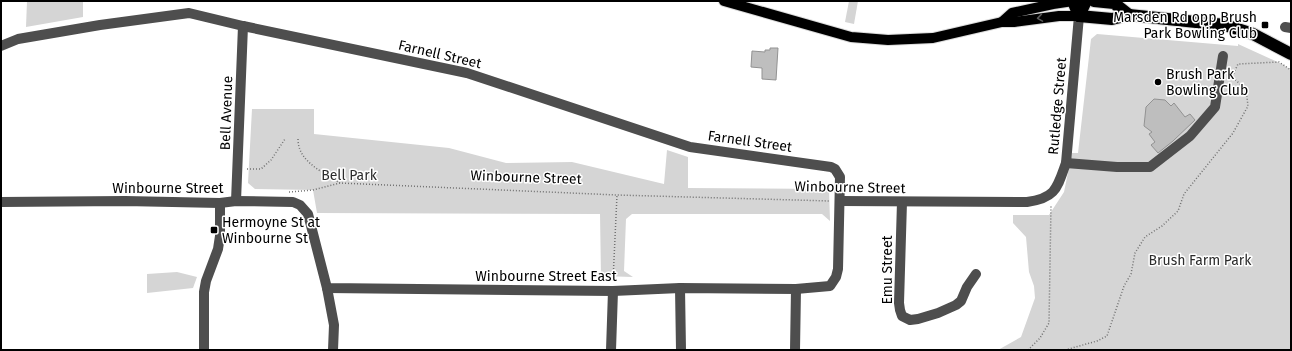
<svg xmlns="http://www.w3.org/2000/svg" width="1292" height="351" viewBox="0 0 1292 351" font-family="'Fira Sans',sans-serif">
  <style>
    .green { fill: #d5d5d5 }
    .building { fill: #bebebe; stroke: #929292 }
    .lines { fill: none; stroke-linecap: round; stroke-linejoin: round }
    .major-casing { stroke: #dbdbdb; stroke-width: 12 }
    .highway-casing { stroke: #dbdbdb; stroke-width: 14 }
    .path { stroke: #707070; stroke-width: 1.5; stroke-dasharray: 1 2; stroke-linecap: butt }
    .minor { stroke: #4e4e4e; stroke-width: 10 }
    .major { stroke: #000; stroke-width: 10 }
    .highway { stroke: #000; stroke-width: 12 }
    .oneway { stroke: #595959 }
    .poi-dot { fill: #000; stroke: #fff; stroke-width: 1.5 }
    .labels { text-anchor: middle; stroke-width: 3; stroke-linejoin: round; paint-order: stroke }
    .poi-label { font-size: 14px; fill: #000; stroke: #fff; text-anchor: start }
    .street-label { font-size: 14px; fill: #000; stroke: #fff }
    .park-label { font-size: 14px; fill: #2c2c2c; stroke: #fff }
  </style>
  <rect width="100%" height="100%" fill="#fff"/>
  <g class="green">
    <polygon points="27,1 83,1 83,17 26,27"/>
    <polygon points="849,1 858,1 854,24 845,22"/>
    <polygon points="1097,34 1238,46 1238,44 1282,64 1291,70 1291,350 998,350 1021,337 1035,298 1034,286 1029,272 1026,237 1013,223 1013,215 1049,215 1064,192 1072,153 1078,153 1091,39"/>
    <polygon points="252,109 314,109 314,134 449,148 506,163 572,162 664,184 667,150 688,157 688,188 829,189 830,221 822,214 632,214 626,219 624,271 633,277 601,276 600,214 317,213 313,190 255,189 248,183"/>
    <polygon points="177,272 197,277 193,288 147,293 147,274"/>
  </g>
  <g class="building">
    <polygon points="770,48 778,48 776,80 762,79 762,68 751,67 752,51 765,52 765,50 770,50"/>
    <polygon points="1154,99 1165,100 1171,106 1174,103 1185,117 1190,114 1195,120 1173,141 1158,153 1151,145 1155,142 1149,134 1152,132 1144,126 1146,107"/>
  </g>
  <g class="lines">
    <g class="major-casing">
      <g id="major">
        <polyline points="724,1 851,37 888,40 933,38 1002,22 1014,22 1059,16 1079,16"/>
        <polyline points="1002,22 1012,13 1053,4 1073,1"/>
      </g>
    </g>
    <g class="highway-casing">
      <g id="highway">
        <polyline points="1073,1 1079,16"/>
        <polyline points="1094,1 1114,3 1129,15"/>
        <polyline points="1079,16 1112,19 1129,15 1225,25 1253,34 1291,54"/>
        <polyline points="1079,16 1086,1"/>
      </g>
    </g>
    <g class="path">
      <path d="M298 139C298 162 323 172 340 183"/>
      <polyline points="247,169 261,169 271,160 285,139"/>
      <polyline points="289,192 313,190 340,183 617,195 830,201"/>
      <polyline points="613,281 617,195"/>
      <polyline points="1028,350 1040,338 1049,323 1051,205"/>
      <polyline points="1065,350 1097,341 1107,336 1124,286 1131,274 1135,253 1145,237 1162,226 1178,211 1184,194 1233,133 1248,106 1246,89 1232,77 1238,64 1279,62 1291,70"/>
    </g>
    <g class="minor">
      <polyline points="1285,27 1291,28"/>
      <polyline points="1,46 18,39 100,25 189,13 243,26 467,73 690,147 831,167 835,169 840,177 838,269 836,277 830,286 796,289 680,288 613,291 327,288 308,214 300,205 293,202 236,201 220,203 125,201 1,202"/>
      <polyline points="1066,163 1117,167 1150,167 1190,136 1215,107 1223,56"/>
      <polyline points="236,201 243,26"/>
      <path d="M840 201 1027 202C1056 198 1057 188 1066 163L1079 16"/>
      <polyline points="902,202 899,303 900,310 902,316 910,320 918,319 938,313 956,305 961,301 967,287 976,274"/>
      <polyline points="327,288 334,325 333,350"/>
      <polyline points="680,288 681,350"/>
      <polyline points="204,350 204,292 206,281 218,249 220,236 220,203"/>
      <polyline points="611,350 613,291"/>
      <polyline points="795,350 796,289"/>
    </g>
    <use href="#major" class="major"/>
    <use href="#highway" class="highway"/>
  </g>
  <defs><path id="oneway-chevron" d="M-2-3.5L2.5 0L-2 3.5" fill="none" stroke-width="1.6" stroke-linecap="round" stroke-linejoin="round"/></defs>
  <use class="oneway" href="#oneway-chevron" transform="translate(1040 18) rotate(171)"/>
  <g class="poi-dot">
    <rect x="1261" y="21" width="8" height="8" rx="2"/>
    <circle cx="1158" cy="82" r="4"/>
    <rect x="210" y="226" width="8" height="8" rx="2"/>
  </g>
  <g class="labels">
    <g class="poi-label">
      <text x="1257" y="22" text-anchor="end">Marsden Rd opp Brush<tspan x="1257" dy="16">Park Bowling Club</tspan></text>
      <text x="1166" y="79">Brush Park<tspan x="1166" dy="16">Bowling Club</tspan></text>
      <text x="222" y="227">Hermoyne St at<tspan x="222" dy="16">Winbourne St</tspan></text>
    </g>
    <g class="street-label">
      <text transform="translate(440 54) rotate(13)" y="5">Farnell Street</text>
      <text transform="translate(1057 106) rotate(-85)" y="5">Rutledge Street</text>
      <text transform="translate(226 113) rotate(-88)" y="5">Bell Avenue</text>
      <text transform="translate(750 141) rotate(8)" y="5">Farnell Street</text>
      <text transform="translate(526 177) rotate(2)" y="5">Winbourne Street</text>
      <text transform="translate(850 187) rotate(1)" y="5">Winbourne Street</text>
      <text x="168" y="193">Winbourne Street</text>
      <text transform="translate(887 270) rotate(-90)" y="5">Emu Street</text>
      <text x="546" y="281">Winbourne Street East</text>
    </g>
    <g class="park-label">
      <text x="349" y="180">Bell Park</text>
      <text x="1200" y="265">Brush Farm Park</text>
    </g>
  </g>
  <rect width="1292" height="351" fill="none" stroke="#000000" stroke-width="4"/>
</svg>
